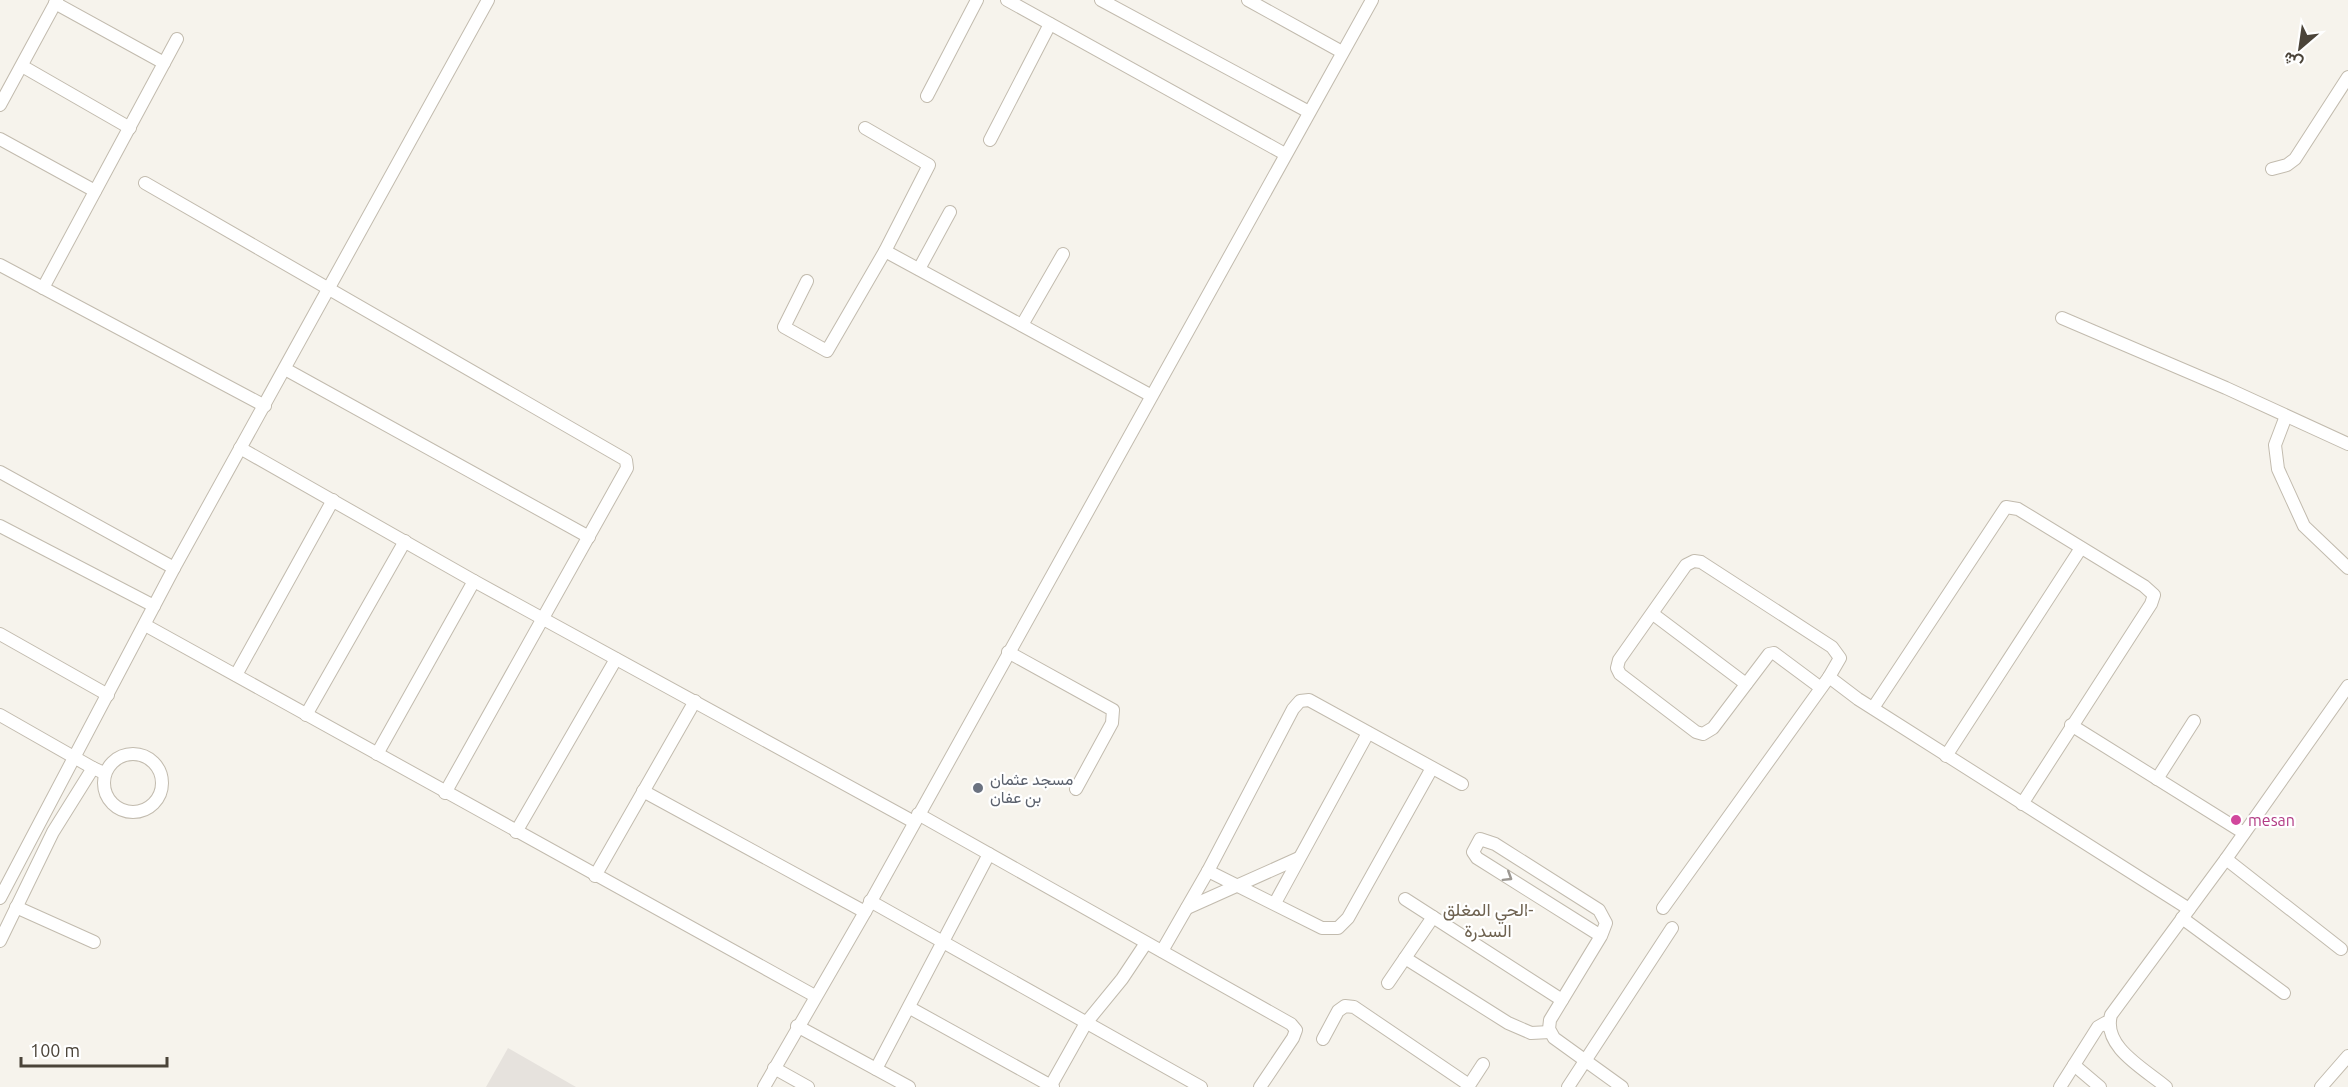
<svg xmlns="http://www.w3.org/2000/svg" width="2348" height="1087" viewBox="0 0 2348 1087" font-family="Ubuntu,Vazirmatn,sans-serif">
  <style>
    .industrial { fill: #e6e2dd }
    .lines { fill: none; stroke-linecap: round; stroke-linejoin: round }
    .minor-casing { stroke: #c2bbae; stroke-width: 14 }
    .minor { stroke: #fff; stroke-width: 12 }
    .oneway { stroke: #9c9892 }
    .worship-dot { fill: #6b7280; stroke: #fff; stroke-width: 2 }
    .hotel-dot { fill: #d1479c; stroke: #fff; stroke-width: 2 }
    .labels { text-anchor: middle; stroke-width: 4.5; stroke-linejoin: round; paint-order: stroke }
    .worship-label { font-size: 16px; fill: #5b616d; stroke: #fff; text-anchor: start }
    .hotel-label { font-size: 16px; fill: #b23c85; stroke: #fff; text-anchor: start }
    .neighbourhood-label { font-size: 18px; fill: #6e6250; stroke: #fff }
  </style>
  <rect width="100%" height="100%" fill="#f6f3ec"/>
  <polygon class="industrial" points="508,1048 576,1087 486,1087"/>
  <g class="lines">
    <g class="minor-casing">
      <g id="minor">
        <polyline points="1007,0 1285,154"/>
        <polyline points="1101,0 1309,112"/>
        <polyline points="1248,0 1342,52"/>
        <polyline points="55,3 164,63"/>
        <polyline points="22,66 130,128"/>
        <polyline points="927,96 977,0"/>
        <polyline points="0,105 57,0"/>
        <polyline points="0,139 95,191"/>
        <polyline points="990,140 1050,24"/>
        <polyline points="2272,169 2287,165 2295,159 2348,77"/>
        <polyline points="145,183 626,460 627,468 445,793"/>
        <polyline points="885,251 1150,395"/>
        <polyline points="0,265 265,406"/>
        <polyline points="919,269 950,212"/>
        <polyline points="807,281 784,327 827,351 885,251 929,165 865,128"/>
        <polyline points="43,288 177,39"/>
        <polyline points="2062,318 2226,388 2348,444"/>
        <polyline points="1022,325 1063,254"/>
        <polyline points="285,369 589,537"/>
        <polyline points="2286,416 2275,445 2278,469 2304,526 2348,568"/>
        <polyline points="240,448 474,581 914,822"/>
        <polyline points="0,472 174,568"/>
        <polyline points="0,526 154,606"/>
        <polyline points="1653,614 1746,684"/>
        <polyline points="145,625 815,996"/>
        <polyline points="0,634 108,695"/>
        <polyline points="1008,652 1113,710 1112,723 1076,789"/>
        <polyline points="236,675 333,500"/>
        <polyline points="1829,677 1858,699 2189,909"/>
        <polyline points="1873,708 2006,507 2018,509 2144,586 2154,595 2151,604 2022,804"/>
        <polyline points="0,715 93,768"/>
        <polyline points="306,715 405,541"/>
        <polyline points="2071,725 2244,833"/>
        <circle cx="133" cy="783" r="29"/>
        <polyline points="377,754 474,581"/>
        <polyline points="1946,756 2081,548"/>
        <polyline points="2157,779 2194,721"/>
        <polyline points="643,791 865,912"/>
        <polyline points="918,814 1291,1024 1296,1030 1293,1038 1260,1087"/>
        <polyline points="516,832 616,659"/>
        <polyline points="2226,859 2341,949"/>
        <polyline points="1208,871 1322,928 1338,928 1348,918 1432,768"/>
        <polyline points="595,876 695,701"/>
        <polyline points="0,898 174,568 488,0"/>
        <polyline points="1405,899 1562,1000"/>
        <polyline points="870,901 1201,1087"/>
        <polyline points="1275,903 1368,733"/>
        <polyline points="16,907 94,942"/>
        <polyline points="1187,908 1299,858"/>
        <polyline points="1663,908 1829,677 1840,658 1832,647 1701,562 1694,561 1686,565 1619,660 1617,668 1620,674 1696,732 1703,734 1713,728 1769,654 1774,653 1821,688"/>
        <polyline points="2182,918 2284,993"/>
        <polyline points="1601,936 1477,858 1473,852 1480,839 1495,844 1599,910 1606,923 1601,936 1550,1020 1549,1029 1554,1038 1622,1087"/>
        <polyline points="0,941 53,832 93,768 104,773"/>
        <polyline points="1162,951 1208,871 1293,709 1300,701 1309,700 1462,784"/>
        <polyline points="1405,958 1508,1023 1531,1033 1550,1032"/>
        <polyline points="1388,983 1433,917"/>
        <polyline points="910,1008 1053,1087"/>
        <polyline points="797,1026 909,1087"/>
        <polyline points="1323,1039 1338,1011 1345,1006 1354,1007 1469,1085"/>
        <polyline points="2074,1065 2100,1087"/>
        <polyline points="774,1068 808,1087"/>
        <polyline points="876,1069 989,854"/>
        <polyline points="764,1087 865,912 1372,0"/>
        <polyline points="1050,1087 1086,1023 1122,979 1146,943"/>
        <polyline points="1468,1087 1483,1064"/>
        <polyline points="1568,1087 1672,928"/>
        <polyline points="2060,1087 2098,1027 2105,1023 2109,1027"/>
        <path d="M2166 1087C2145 1069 2102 1047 2111 1015L2226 859 2348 686"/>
        <polyline points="2321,1087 2348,1056"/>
      </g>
    </g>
    <use href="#minor" class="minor"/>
  </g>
  <defs><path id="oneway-chevron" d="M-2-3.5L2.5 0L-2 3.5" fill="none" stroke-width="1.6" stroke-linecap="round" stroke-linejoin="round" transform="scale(1.5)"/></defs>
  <use class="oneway" href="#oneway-chevron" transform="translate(1508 877) rotate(32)"/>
  <circle class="worship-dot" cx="978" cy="788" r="6"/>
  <circle class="hotel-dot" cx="2236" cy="820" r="6"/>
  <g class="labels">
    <g class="worship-label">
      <text x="990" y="785">مسجد عثمان<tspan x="990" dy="18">بن عفان</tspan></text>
    </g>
    <g class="hotel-label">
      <text x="2248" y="826">mesan</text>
    </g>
    <g class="neighbourhood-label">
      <text x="1488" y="916">الحي المغلق-<tspan x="1488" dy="21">السدرة</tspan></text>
    </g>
  </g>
  <g transform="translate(2300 48) rotate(209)" stroke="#ffffff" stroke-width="4.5" paint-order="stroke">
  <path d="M0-4.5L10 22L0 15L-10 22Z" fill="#4b4439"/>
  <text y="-9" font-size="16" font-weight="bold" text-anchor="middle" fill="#4b4439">ش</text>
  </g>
  <path d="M21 1057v9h146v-9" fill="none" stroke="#4b4439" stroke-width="3"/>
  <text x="30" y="1057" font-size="18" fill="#4b4439" stroke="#ffffff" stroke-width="4.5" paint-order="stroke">100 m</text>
</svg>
